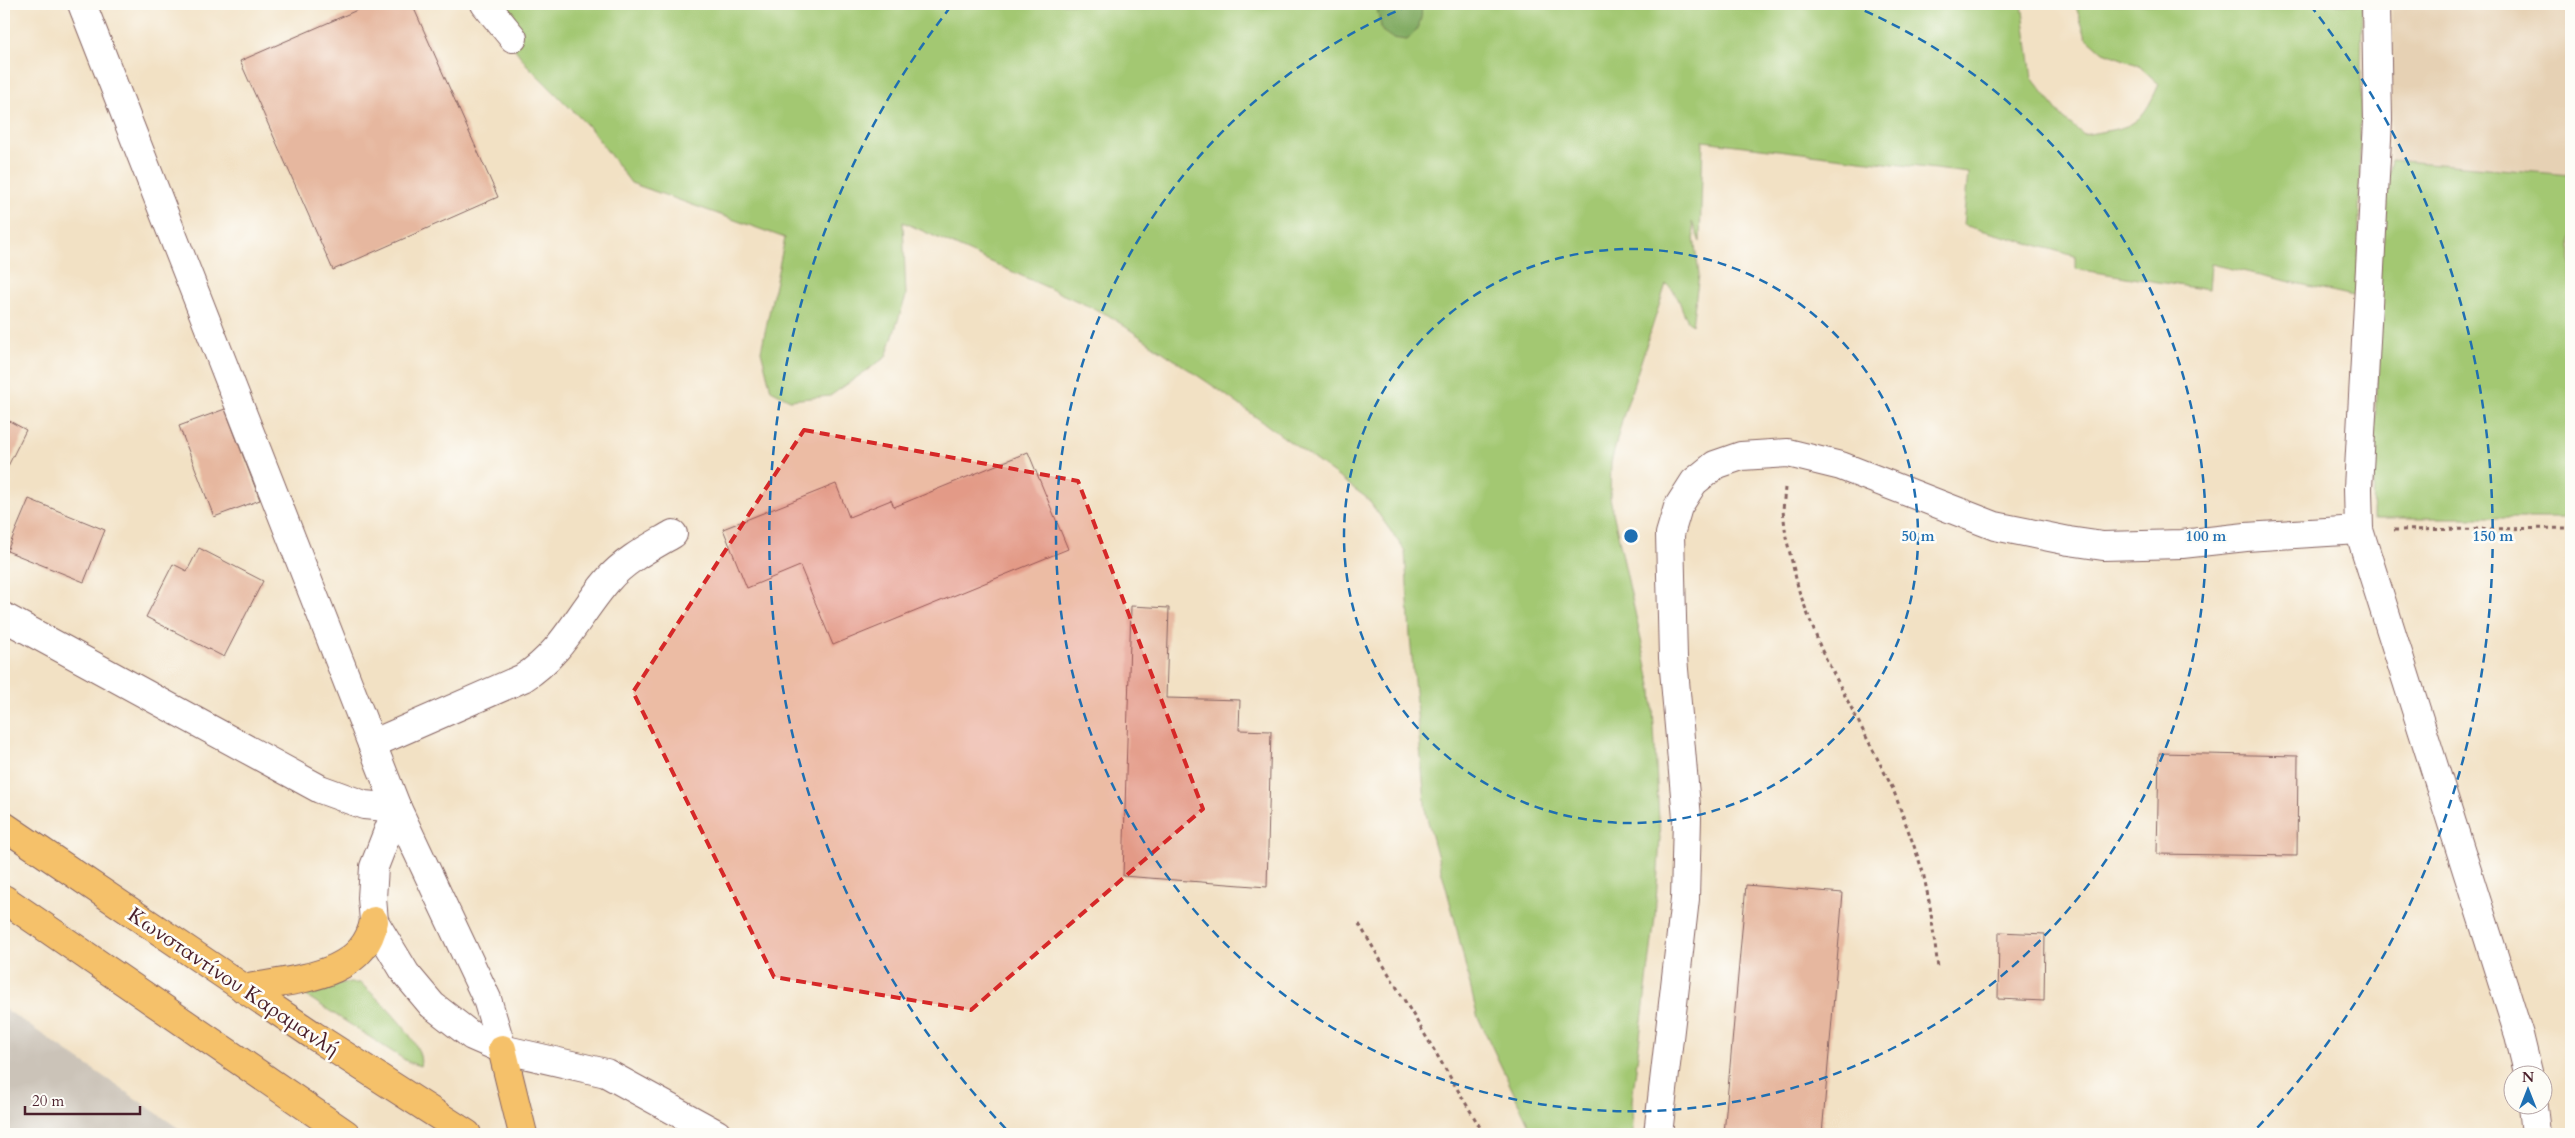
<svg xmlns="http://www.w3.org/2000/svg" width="2575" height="1138" viewBox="0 0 2575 1138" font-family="Cardo,serif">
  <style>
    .built { fill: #e6d1b4 }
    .industrial { fill: #cbc3b8 }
    .green { fill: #a3c872; stroke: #76744e }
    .forest { fill: #82ac64; stroke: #666648 }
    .building { fill: #e6b79f }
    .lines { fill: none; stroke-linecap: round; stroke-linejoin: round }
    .minor-casing { stroke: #856361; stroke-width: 30 }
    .major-casing { stroke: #856361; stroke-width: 30 }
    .path { stroke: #856361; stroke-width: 3; stroke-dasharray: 4 4; stroke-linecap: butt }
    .minor { stroke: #fff; stroke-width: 28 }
    .major { stroke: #f5c16b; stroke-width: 28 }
    .marked { fill: #d62828; fill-opacity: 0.2; stroke: #d62828; stroke-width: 4; stroke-dasharray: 10 6; stroke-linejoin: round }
    .ring { fill: none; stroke: #1f6fb2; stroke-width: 2.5; stroke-dasharray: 9 6 }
    .labels { text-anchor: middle; stroke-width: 5; stroke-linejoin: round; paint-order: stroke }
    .street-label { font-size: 21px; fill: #4a1f2b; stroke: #fdfcf7 }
    .centre { fill: #1f6fb2; stroke: #fdfcf7; stroke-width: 2.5 }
    .ring-label { font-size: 15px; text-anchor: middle; font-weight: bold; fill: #1f6fb2; stroke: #fdfcf7; stroke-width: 5; stroke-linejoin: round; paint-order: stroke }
  </style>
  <rect width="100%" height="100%" fill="#fdfcf7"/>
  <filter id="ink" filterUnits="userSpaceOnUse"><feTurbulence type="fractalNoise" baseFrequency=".02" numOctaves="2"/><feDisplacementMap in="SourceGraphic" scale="10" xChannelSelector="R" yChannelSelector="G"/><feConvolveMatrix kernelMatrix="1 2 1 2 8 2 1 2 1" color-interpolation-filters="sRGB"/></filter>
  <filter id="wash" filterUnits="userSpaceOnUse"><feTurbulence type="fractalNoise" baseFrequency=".0096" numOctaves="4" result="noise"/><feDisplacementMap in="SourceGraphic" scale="20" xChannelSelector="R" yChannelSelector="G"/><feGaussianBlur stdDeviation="1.12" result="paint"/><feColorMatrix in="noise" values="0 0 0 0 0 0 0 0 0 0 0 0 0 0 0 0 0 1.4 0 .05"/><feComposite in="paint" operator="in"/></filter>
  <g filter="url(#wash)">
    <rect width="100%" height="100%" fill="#f2e1c4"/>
    <polygon class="built" points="2392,4 2571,4 2571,175 2391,160"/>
    <polygon class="industrial" points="4,1008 187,1134 4,1134"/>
    <g class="green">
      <path d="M481 4H1376L1379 13 1422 8 1420 4H2022L2032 78 2063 118 2084 135C2130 126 2139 131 2159 84L2138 65 2103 52 2086 37 2075 4H2362L2358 297 2211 264 2209 290 2075 269V256L1963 225 1968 173 1703 141 1700 242 1692 222 1699 275 1692 325C1679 313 1682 294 1666 284L1623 417 1611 463 1610 498 1652 690 1660 839 1655 917 1632 1101 1633 1134H1533L1477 1015 1454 917 1426 814 1410 636 1405 551 1367 498 1219 390 1108 315 903 222 906 296 886 357 830 396 790 400 771 390 761 351 785 238 631 183 590 128 527 65Z"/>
      <polygon points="2391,160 2571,175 2571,518 2373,518 2380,222"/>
      <path d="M343 983H360C375 995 428 1045 420 1066L408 1062 302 993 326 985Z"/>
    </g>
    <path class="forest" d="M1376 4H1420C1425 17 1417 32 1407 40L1392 38 1382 31Z"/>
    <g id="blocks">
      <g class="building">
        <polygon points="371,4 412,4 498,197 333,270 240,61"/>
        <polygon points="225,409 260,500 214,517 179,426"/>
        <polygon points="4,418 26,430 4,474"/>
        <polygon points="1028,452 1068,549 833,645 800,566 747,588 723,529 836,484 849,517 891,500 894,507"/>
        <polygon points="29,499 105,530 84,582 7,551"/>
        <polygon points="199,548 263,581 224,657 146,617 173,564 187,571"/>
        <polygon points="1131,606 1169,608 1166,698 1240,700 1239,730 1271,731 1267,887 1123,876"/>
        <polygon points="2159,753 2298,756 2297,856 2157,854"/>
        <polygon points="1746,885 1843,893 1822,1134 1724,1134"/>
        <polygon points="1999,932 2045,934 2044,1001 1998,999"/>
      </g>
    </g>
  </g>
  <g filter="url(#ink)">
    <use href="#blocks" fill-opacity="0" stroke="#856361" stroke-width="1"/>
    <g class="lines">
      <g class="minor-casing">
        <g id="minor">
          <polyline points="82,4 397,808 487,999 502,1049"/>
          <polyline points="485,4 513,38"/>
          <polyline points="2376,4 2378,121 2358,488 2359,530 2519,1035 2529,1076"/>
          <polyline points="4,617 320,789 364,805 397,808"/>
          <path d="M372 744 523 678C562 654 579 613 608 580 625 560 651 547 673 534"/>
          <polyline points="397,808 374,867 372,898 374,921 406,974 432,1005 472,1036 502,1049 606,1073 717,1134"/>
          <polyline points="2533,1106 2536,1134"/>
          <polyline points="1658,1134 1685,899 1687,818 1673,658 1670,534 1678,507 1694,482 1715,465 1741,456 1788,453 1841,466 1995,526 2069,541 2103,546 2182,544 2246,537 2359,530"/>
        </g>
      </g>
      <g class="major-casing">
        <g id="major">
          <polyline points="4,826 313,1035 467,1134"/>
          <polyline points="4,899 346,1134"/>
          <path d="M244 989C291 979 364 979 374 921"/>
          <polyline points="502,1049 523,1134"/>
        </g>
      </g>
      <g class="path">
        <polyline points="1785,488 1783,510 1786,537 1799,591 1821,649 1893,789 1914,846 1923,872 1930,906 1938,968"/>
        <polyline points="2394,530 2571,528"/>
        <polyline points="1359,924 1484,1134"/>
      </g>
      <use href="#minor" class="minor"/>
      <use href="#major" class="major"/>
    </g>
  </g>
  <path class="marked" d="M804 430 1078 481 1203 809 971 1010 774 977 633 692Z"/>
  <g class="ring">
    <circle cx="1631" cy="536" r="287"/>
    <path d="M1851 5A575 575 0 1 1 1411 5"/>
    <path d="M1006 1129A862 862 0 0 1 952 5M2310 5A862 862 0 0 1 2256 1129"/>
  </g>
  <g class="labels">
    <g class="street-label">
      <text transform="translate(234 982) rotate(34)" y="7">Κωνσταντίνου Καραμανλή</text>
    </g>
  </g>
  <circle cx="1631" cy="536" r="8" class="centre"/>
  <g class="ring-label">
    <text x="1918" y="541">50 m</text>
    <text x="2206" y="541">100 m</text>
    <text x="2493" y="541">150 m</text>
  </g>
  <rect width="2575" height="1138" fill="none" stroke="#fdfcf7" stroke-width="20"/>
  <g transform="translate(2528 1090)"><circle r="24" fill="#fdfcf7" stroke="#b5a4a5"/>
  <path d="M0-4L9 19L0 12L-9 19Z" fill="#1f6fb2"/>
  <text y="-8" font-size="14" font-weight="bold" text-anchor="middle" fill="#4a1f2b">N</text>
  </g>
  <path d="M25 1106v8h115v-8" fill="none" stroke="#4a1f2b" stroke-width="2.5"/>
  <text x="32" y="1106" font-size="15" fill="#4a1f2b" stroke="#fdfcf7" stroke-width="4" paint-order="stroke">20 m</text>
</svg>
